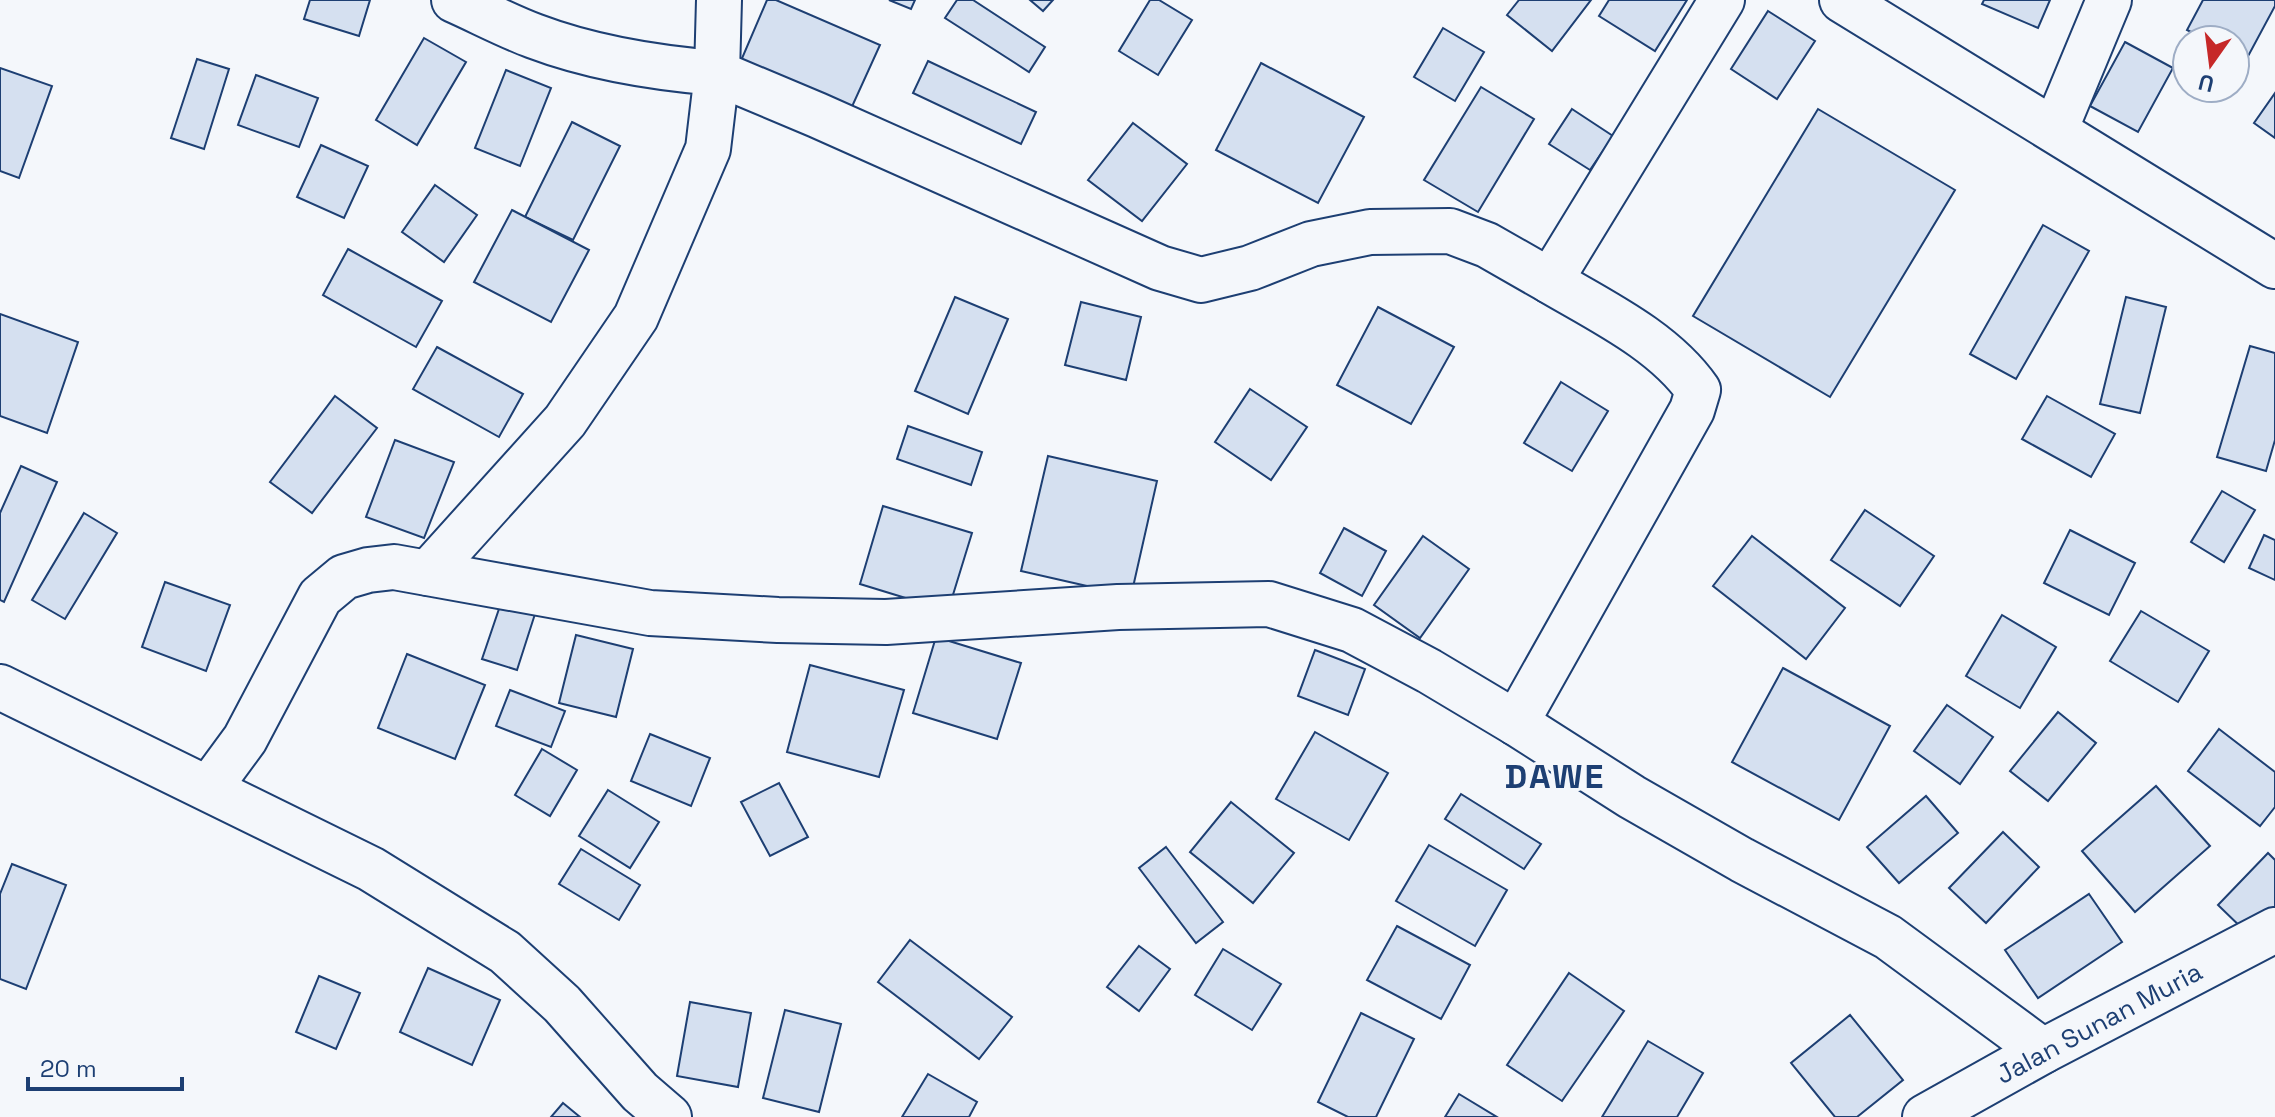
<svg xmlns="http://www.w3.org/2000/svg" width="2275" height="1117" viewBox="0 0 2275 1117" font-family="'Space Grotesk',sans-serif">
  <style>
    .building { fill: #d5e0f0; stroke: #1d3f73; stroke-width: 2 }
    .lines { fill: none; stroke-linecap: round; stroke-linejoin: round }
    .minor-casing { stroke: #1d3f73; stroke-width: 48 }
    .tertiary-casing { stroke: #1d3f73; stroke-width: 48 }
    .primary-casing { stroke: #1d3f73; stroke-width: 48 }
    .minor { stroke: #f4f7fb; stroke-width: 44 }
    .tertiary { stroke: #f4f7fb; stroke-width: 44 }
    .primary { stroke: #f4f7fb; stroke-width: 44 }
    .labels { text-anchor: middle; stroke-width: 6; stroke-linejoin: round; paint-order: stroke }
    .street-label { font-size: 26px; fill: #1d3f73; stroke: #f4f7fb }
    .district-label { font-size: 34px; font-weight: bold; letter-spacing: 2px; fill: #1d3f73; stroke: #f4f7fb }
  </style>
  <rect width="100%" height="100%" fill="#f4f7fb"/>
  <g class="building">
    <polygon points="310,0 370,0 359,36 304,19"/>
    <polygon points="767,0 776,0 880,45 850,111 740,63"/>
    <polygon points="889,0 915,0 911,9"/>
    <polygon points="957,0 973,0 1045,47 1029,72 945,18"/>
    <polygon points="1030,0 1053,0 1043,11"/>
    <polygon points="1150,0 1159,0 1192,20 1158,75 1119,51"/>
    <polygon points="1519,0 1591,0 1552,51 1507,15"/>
    <polygon points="1609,0 1687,0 1655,51 1599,16"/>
    <polygon points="1984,0 2050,0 2038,28 1982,4"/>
    <polygon points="2203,0 2275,0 2275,6 2246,60 2235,55 2235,40 2207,40 2187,30"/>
    <polygon points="1768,11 1815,41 1777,99 1731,69"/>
    <polygon points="1443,28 1484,52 1455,101 1414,77"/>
    <polygon points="424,38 466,62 417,145 376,120"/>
    <polygon points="2125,42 2173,68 2138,132 2090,106"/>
    <polygon points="197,59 229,69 204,149 171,138"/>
    <polygon points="928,61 1036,112 1021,144 913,93"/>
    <polygon points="1261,63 1364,117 1318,203 1216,150"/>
    <polygon points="0,68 52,86 19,178 0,171"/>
    <polygon points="506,70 551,88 520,166 475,148"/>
    <polygon points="256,75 318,98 299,147 238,125"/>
    <polygon points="1481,87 1534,119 1478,212 1424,180"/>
    <polygon points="2275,93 2275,138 2254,123"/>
    <polygon points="1572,109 1613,136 1590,170 1549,144"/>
    <polygon points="1818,109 1955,190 1830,397 1693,316"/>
    <polygon points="572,122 620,146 573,240 525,217"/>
    <polygon points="1133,123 1187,164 1142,221 1088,180"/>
    <polygon points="321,145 368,166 344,218 297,197"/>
    <polygon points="435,185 477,215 444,262 402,232"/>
    <polygon points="512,210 589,250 551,322 474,282"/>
    <polygon points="2043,225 2089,251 2016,379 1970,354"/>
    <polygon points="348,249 442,301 416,347 323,295"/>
    <polygon points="955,297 1008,319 968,414 915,391"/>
    <polygon points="2126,297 2166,307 2140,413 2100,404"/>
    <polygon points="1081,302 1141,317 1126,380 1065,365"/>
    <polygon points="1378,307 1454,347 1411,424 1337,385"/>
    <polygon points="0,314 78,342 47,433 0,416"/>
    <polygon points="2250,346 2275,353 2275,440 2266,471 2217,457"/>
    <polygon points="437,347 523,394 499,437 413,389"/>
    <polygon points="1561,382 1608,411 1572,471 1524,443"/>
    <polygon points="1250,389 1307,427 1271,480 1215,442"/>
    <polygon points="335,396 377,428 312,513 270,482"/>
    <polygon points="2047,396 2115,434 2091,477 2022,439"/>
    <polygon points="908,426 982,452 971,485 897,459"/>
    <polygon points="395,440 454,462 424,538 366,517"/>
    <polygon points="1048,456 1157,481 1131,596 1021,571"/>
    <polygon points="21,466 57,482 4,602 0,600 0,513"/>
    <polygon points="2222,491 2255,510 2224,562 2191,542"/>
    <polygon points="883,506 972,533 948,611 860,584"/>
    <polygon points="1865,510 1934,556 1900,606 1831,560"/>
    <polygon points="84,513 117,533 65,619 32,600"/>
    <polygon points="1344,528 1386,551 1362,596 1320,573"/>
    <polygon points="2070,530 2135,563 2109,615 2044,583"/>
    <polygon points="2264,535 2275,540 2275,580 2249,568"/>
    <polygon points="1423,536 1469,569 1420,638 1374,605"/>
    <polygon points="1752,536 1845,608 1806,659 1713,586"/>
    <polygon points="165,582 230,605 206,671 142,647"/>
    <polygon points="501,603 535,614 517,670 482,659"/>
    <polygon points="2141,611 2209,651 2178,702 2110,661"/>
    <polygon points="2002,615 2056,647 2020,708 1966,676"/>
    <polygon points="576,635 633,649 616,717 559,703"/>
    <polygon points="936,637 1021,663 997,739 913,713"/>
    <polygon points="1315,650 1365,669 1348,715 1298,696"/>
    <polygon points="407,654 485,685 455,759 378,728"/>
    <polygon points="810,665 904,690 879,777 787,752"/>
    <polygon points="1783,668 1890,726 1839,820 1732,762"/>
    <polygon points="510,690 565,711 551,747 496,726"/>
    <polygon points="1947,705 1993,737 1960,784 1914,751"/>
    <polygon points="2058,712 2096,743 2048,801 2010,771"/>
    <polygon points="2219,729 2275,772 2275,807 2260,826 2188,771"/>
    <polygon points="1315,732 1388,773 1349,840 1276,799"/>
    <polygon points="650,734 710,758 691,806 631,781"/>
    <polygon points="542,749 577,770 550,816 515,795"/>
    <polygon points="779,783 808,837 770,856 741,802"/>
    <polygon points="2156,786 2210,846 2135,912 2082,851"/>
    <polygon points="608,790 659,822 630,868 579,836"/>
    <polygon points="1461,794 1541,844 1524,869 1445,819"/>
    <polygon points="1926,796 1958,833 1899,883 1867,847"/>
    <polygon points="1231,802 1294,853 1253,903 1190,852"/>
    <polygon points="2003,832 2039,867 1986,923 1949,888"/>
    <polygon points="1429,845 1507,890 1475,946 1396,901"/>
    <polygon points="1166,847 1223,922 1196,943 1139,868"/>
    <polygon points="581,849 640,885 619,920 559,884"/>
    <polygon points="2268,853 2275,860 2275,907 2248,934 2218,905"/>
    <polygon points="12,864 66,885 26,989 0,979 0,894"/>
    <polygon points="2089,894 2122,942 2038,998 2005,950"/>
    <polygon points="1397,926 1470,965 1441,1019 1367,980"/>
    <polygon points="910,940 1012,1017 979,1059 878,982"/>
    <polygon points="1139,946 1170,969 1139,1011 1107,987"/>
    <polygon points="1223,949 1281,984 1252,1030 1195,995"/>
    <polygon points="428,968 500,1000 472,1065 400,1032"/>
    <polygon points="1569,973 1624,1011 1562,1101 1507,1065"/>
    <polygon points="319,976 360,993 336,1049 296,1032"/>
    <polygon points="690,1002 751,1013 738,1087 677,1076"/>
    <polygon points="785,1010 841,1024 819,1112 763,1098"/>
    <polygon points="1361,1013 1414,1039 1376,1117 1348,1117 1318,1102"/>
    <polygon points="1850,1015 1903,1080 1857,1117 1835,1117 1791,1063"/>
    <polygon points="1648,1041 1703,1073 1677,1117 1602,1117"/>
    <polygon points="928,1074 977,1102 969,1117 902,1117"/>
    <polygon points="1459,1094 1497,1117 1445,1117"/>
    <polygon points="563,1103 580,1117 551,1117"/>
  </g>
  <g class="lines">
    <g class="minor-casing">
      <g id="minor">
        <polyline points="719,0 717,73 817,115 1160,268 1201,280 1250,268 1311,244 1370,232 1450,231 1487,245 1550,281"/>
        <path d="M1722 0 1550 281C1601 311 1664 341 1698 390L1692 410 1516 723 1632 797 1742 860 1888 937 2043 1051"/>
        <polyline points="2055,130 2109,0"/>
        <path d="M428 573 565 421 636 317 708 149 717 73C655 68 592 58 534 36 507 26 481 12 454 0"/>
        <polyline points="0,687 371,869 505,952 562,1004 640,1092 669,1117"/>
        <polyline points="209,788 245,739 320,597 344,577 368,570 394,567 650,613 778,620 886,622 1118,607 1269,604 1352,630 1429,671 1516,723"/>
      </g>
    </g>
    <g class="tertiary-casing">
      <polyline id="tertiary" points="1842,0 2275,266"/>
    </g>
    <g class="primary-casing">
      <polyline id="primary" points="1925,1117 2043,1051 2275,930"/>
    </g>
    <use href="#minor" class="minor"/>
    <use href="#tertiary" class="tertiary"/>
    <use href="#primary" class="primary"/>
  </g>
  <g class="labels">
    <g class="street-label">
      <text transform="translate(2099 1023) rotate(-28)" y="9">Jalan Sunan Muria</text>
    </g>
    <g class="district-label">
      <text x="1555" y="788">DAWE</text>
    </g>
  </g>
  <g transform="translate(2211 64) rotate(194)"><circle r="38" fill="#f4f7fb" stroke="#9eadc5" stroke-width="2"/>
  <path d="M0-6L14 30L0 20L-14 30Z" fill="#c62828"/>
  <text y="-12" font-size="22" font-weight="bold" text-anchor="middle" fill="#1d3f73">U</text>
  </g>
  <path d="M28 1077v12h154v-12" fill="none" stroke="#1d3f73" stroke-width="4"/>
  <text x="40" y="1077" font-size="24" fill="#1d3f73" stroke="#f4f7fb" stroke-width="6" paint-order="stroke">20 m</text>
</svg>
